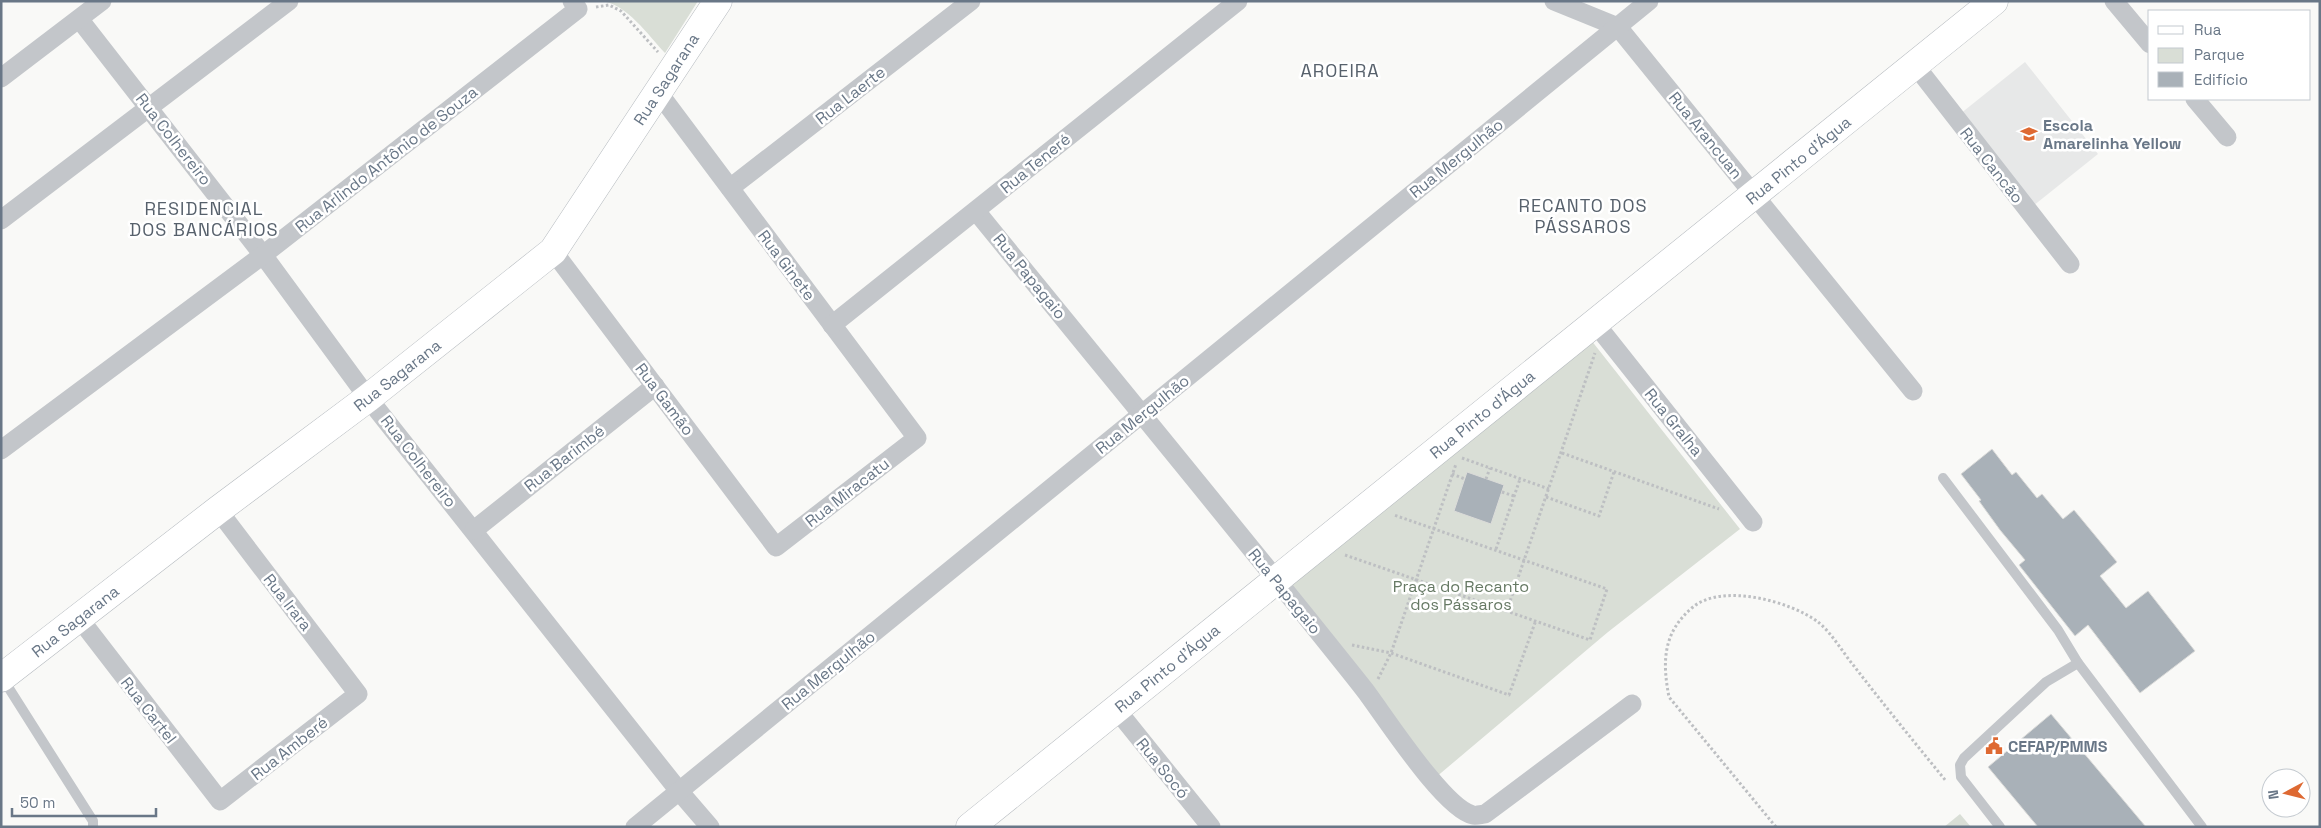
<svg xmlns="http://www.w3.org/2000/svg" width="2321" height="828" viewBox="0 0 2321 828" font-family="'Space Grotesk',sans-serif">
  <style>
    .built { fill: #e7e8e8 }
    .green { fill: #d9ded6 }
    .building { fill: #a9b1b8; stroke: #dbdbd9 }
    .lines { fill: none; stroke-linecap: round; stroke-linejoin: round }
    .secondary-casing { stroke: #b5babf; stroke-width: 29 }
    .path { stroke: #bdbfc2; stroke-width: 3; stroke-dasharray: 2.5 2.5; stroke-linecap: butt }
    .lane { stroke: #c3c6ca; stroke-width: 10 }
    .street { stroke: #c3c6ca; stroke-width: 19 }
    .secondary { stroke: #fff; stroke-width: 28 }
    .labels { text-anchor: middle; stroke-width: 5; stroke-linejoin: round; paint-order: stroke }
    .street-label { font-size: 16px; fill: #697787; stroke: #fff }
    .poi-label { font-size: 16px; font-weight: bold; fill: #697787; stroke: #fff; text-anchor: start }
    .park-label { font-size: 16px; fill: #667964; stroke: #fff }
    .neighbourhood-label { font-size: 18px; letter-spacing: 1px; fill: #57616c; stroke: #fff }
  </style>
  <rect width="100%" height="100%" fill="#f9f9f7"/>
  <polygon class="built" points="2025,62 2098,154 2033,206 1960,114"/>
  <g class="green">
    <path d="M601 1H698L665 53C648 35 627 4 601 1Z"/>
    <polygon points="1591,340 1740,529 1608,632 1435,778 1282,579"/>
    <polygon points="1960,814 1971,827 1944,827"/>
  </g>
  <g class="building">
    <polygon points="1992,449 2012,475 2016,472 2037,498 2042,494 2063,519 2074,510 2117,562 2100,576 2126,608 2148,591 2195,651 2140,693 2088,625 2075,636 2019,565 2025,560 2000,530 1979,501 1981,500 1961,474"/>
    <polygon points="1467,472 1504,485 1491,524 1454,511"/>
    <polygon points="2051,714 2146,827 2038,827 1988,767"/>
  </g>
  <g class="lines">
    <g class="secondary-casing">
      <g id="secondary">
        <polyline points="1,678 218,510 368,398 553,251 718,1"/>
        <polyline points="970,827 1994,1"/>
      </g>
    </g>
    <g class="path">
      <polyline points="596,7 609,5 621,11 658,52"/>
      <polyline points="1562,453 1719,509"/>
      <polyline points="1462,458 1549,489"/>
      <polyline points="1452,474 1465,479"/>
      <polyline points="1486,479 1490,468"/>
      <polyline points="1502,492 1514,496"/>
      <polyline points="1546,497 1599,516 1614,472"/>
      <polyline points="1496,549 1520,479"/>
      <polyline points="1345,555 1590,640 1607,589 1394,515"/>
      <polyline points="1507,610 1595,353"/>
      <polyline points="1352,645 1391,653 1509,695 1536,620"/>
      <polyline points="1378,679 1391,653 1456,464"/>
      <path d="M1776 827 1669 697C1662 661 1663 632 1693 607 1722 583 1790 601 1818 622 1832 633 1843 653 1854 666 1884 705 1915 743 1946 781"/>
    </g>
    <g class="lane">
      <polyline points="1943,478 2058,630 2078,663"/>
      <polyline points="3,679 93,821 93,827"/>
      <polyline points="2000,827 1961,777 1960,765 1964,758 2046,682 2078,663 2202,827"/>
    </g>
    <g class="street">
      <polyline points="1554,1 1618,27 1913,391"/>
      <polyline points="2114,1 2150,44"/>
      <polyline points="80,20 263,255 368,398 679,791 710,827"/>
      <polyline points="1915,65 2070,264"/>
      <polyline points="1,78 102,1"/>
      <polyline points="2195,99 2227,137"/>
      <polyline points="730,188 971,1"/>
      <path d="M976 211C1105 370 1236 528 1364 689 1384 715 1444 809 1473 815 1476 816 1482 814 1485 814L1632 704"/>
      <polyline points="1,220 289,1"/>
      <polyline points="553,251 776,547 917,438 658,92"/>
      <polyline points="1595,323 1753,522"/>
      <polyline points="832,325 1238,1"/>
      <polyline points="1,450 263,255 578,9 572,1"/>
      <polyline points="474,530 655,386"/>
      <polyline points="79,618 220,801 358,694 218,510"/>
      <polyline points="1116,709 1211,827"/>
      <polyline points="635,827 1649,1"/>
    </g>
    <use href="#secondary" class="secondary"/>
  </g>
  <defs>
    <g id="school-bare" transform="scale(1.35)"><path d="M0-5L7-2L0 1L-7-2ZM-4 1L0 2.5L4 1V4Q0 6-4 4Z" fill="#de6932" stroke="#fff" stroke-width="2.5" paint-order="stroke"/></g>
    <g id="civic-bare" transform="scale(1.35)"><path d="M-.6-6.5H3V-4.5H.6V-3L4-1V1h2V6H-6V1h2V-1L-.6-3ZM-1.2 2.5V6h2.4V2.5Z" fill="#de6932" stroke="#fff" stroke-width="2.5" paint-order="stroke"/></g>
  </defs>
  <g fill-rule="evenodd">
    <use href="#school-bare" x="2029" y="134"/>
    <use href="#civic-bare" x="1994" y="746"/>
  </g>
  <g class="labels">
    <g class="street-label">
      <text transform="translate(666 79) rotate(-57)" y="6">Rua Sagarana</text>
      <text transform="translate(850 95) rotate(-38)" y="6">Rua Laerte</text>
      <text transform="translate(1706 135) rotate(51)" y="6">Rua Arancuan</text>
      <text transform="translate(174 139) rotate(52)" y="6">Rua Colhereiro</text>
      <text transform="translate(1456 158) rotate(-39)" y="6">Rua Mergulhão</text>
      <text transform="translate(386 159) rotate(-38)" y="6">Rua Arlindo Antônio de Souza</text>
      <text transform="translate(1798 160) rotate(-39)" y="6">Rua Pinto d'Água</text>
      <text transform="translate(1035 163) rotate(-39)" y="6">Rua Teneré</text>
      <text transform="translate(1992 165) rotate(52)" y="6">Rua Cancão</text>
      <text transform="translate(787 265) rotate(53)" y="6">Rua Ginete</text>
      <text transform="translate(1030 276) rotate(51)" y="6">Rua Papagaio</text>
      <text transform="translate(397 375) rotate(-38)" y="6">Rua Sagarana</text>
      <text transform="translate(665 399) rotate(53)" y="6">Rua Gamão</text>
      <text transform="translate(1142 414) rotate(-39)" y="6">Rua Mergulhão</text>
      <text transform="translate(1482 414) rotate(-39)" y="6">Rua Pinto d'Água</text>
      <text transform="translate(1674 422) rotate(51)" y="6">Rua Gralha</text>
      <text transform="translate(564 458) rotate(-38)" y="6">Rua Barimbé</text>
      <text transform="translate(419 461) rotate(52)" y="6">Rua Colhereiro</text>
      <text transform="translate(847 492) rotate(-38)" y="6">Rua Miracatu</text>
      <text transform="translate(1285 591) rotate(51)" y="6">Rua Papagaio</text>
      <text transform="translate(288 602) rotate(52)" y="6">Rua Irara</text>
      <text transform="translate(75 621) rotate(-38)" y="6">Rua Sagarana</text>
      <text transform="translate(1167 668) rotate(-39)" y="6">Rua Pinto d'Água</text>
      <text transform="translate(828 670) rotate(-39)" y="6">Rua Mergulhão</text>
      <text transform="translate(149 710) rotate(52)" y="6">Rua Cartel</text>
      <text transform="translate(289 748) rotate(-38)" y="6">Rua Amberé</text>
      <text transform="translate(1163 768) rotate(51)" y="6">Rua Socó</text>
    </g>
    <g class="poi-label">
      <text x="2043" y="131">Escola<tspan x="2043" dy="18">Amarelinha Yellow</tspan></text>
      <text x="2008" y="752">CEFAP/PMMS</text>
    </g>
    <g class="park-label">
      <text x="1461" y="592">Praça do Recanto<tspan x="1461" dy="18">dos Pássaros</tspan></text>
    </g>
    <g class="neighbourhood-label">
      <text x="1340" y="77">AROEIRA</text>
      <text x="1583" y="212">RECANTO DOS<tspan x="1583" dy="21">PÁSSAROS</tspan></text>
      <text x="204" y="215">RESIDENCIAL<tspan x="204" dy="21">DOS BANCÁRIOS</tspan></text>
    </g>
  </g>
  <rect width="2321" height="828" fill="none" stroke="#697787" stroke-width="5"/>
  <rect x="2148" y="10" width="162" height="90" fill="#ffffff" stroke="#c3c9cf"/>
  <rect x="2158" y="26" width="25" height="8" fill="#ffffff" stroke="#c3c9cf"/>
  <text x="2194" y="35" font-size="15" fill="#697787">Rua</text>
  <rect x="2158" y="48" width="25" height="15" fill="#d9ded6" stroke="#c3c9cf"/>
  <text x="2194" y="60" font-size="15" fill="#697787">Parque</text>
  <rect x="2158" y="72" width="25" height="15" fill="#a9b1b8" stroke="#c3c9cf"/>
  <text x="2194" y="85" font-size="15" fill="#697787">Edifício</text>
  <g transform="translate(2286 793) rotate(263)"><circle r="24" fill="#ffffff" stroke="#c3c9cf"/>
  <path d="M0-4L9 19L0 12L-9 19Z" fill="#de6932"/>
  <text y="-8" font-size="14" font-weight="bold" text-anchor="middle" fill="#697787">N</text>
  </g>
  <path d="M12 808v8h144v-8" fill="none" stroke="#697787" stroke-width="2.5"/>
  <text x="20" y="808" font-size="15" fill="#697787" stroke="#ffffff" stroke-width="4" paint-order="stroke">50 m</text>
</svg>
